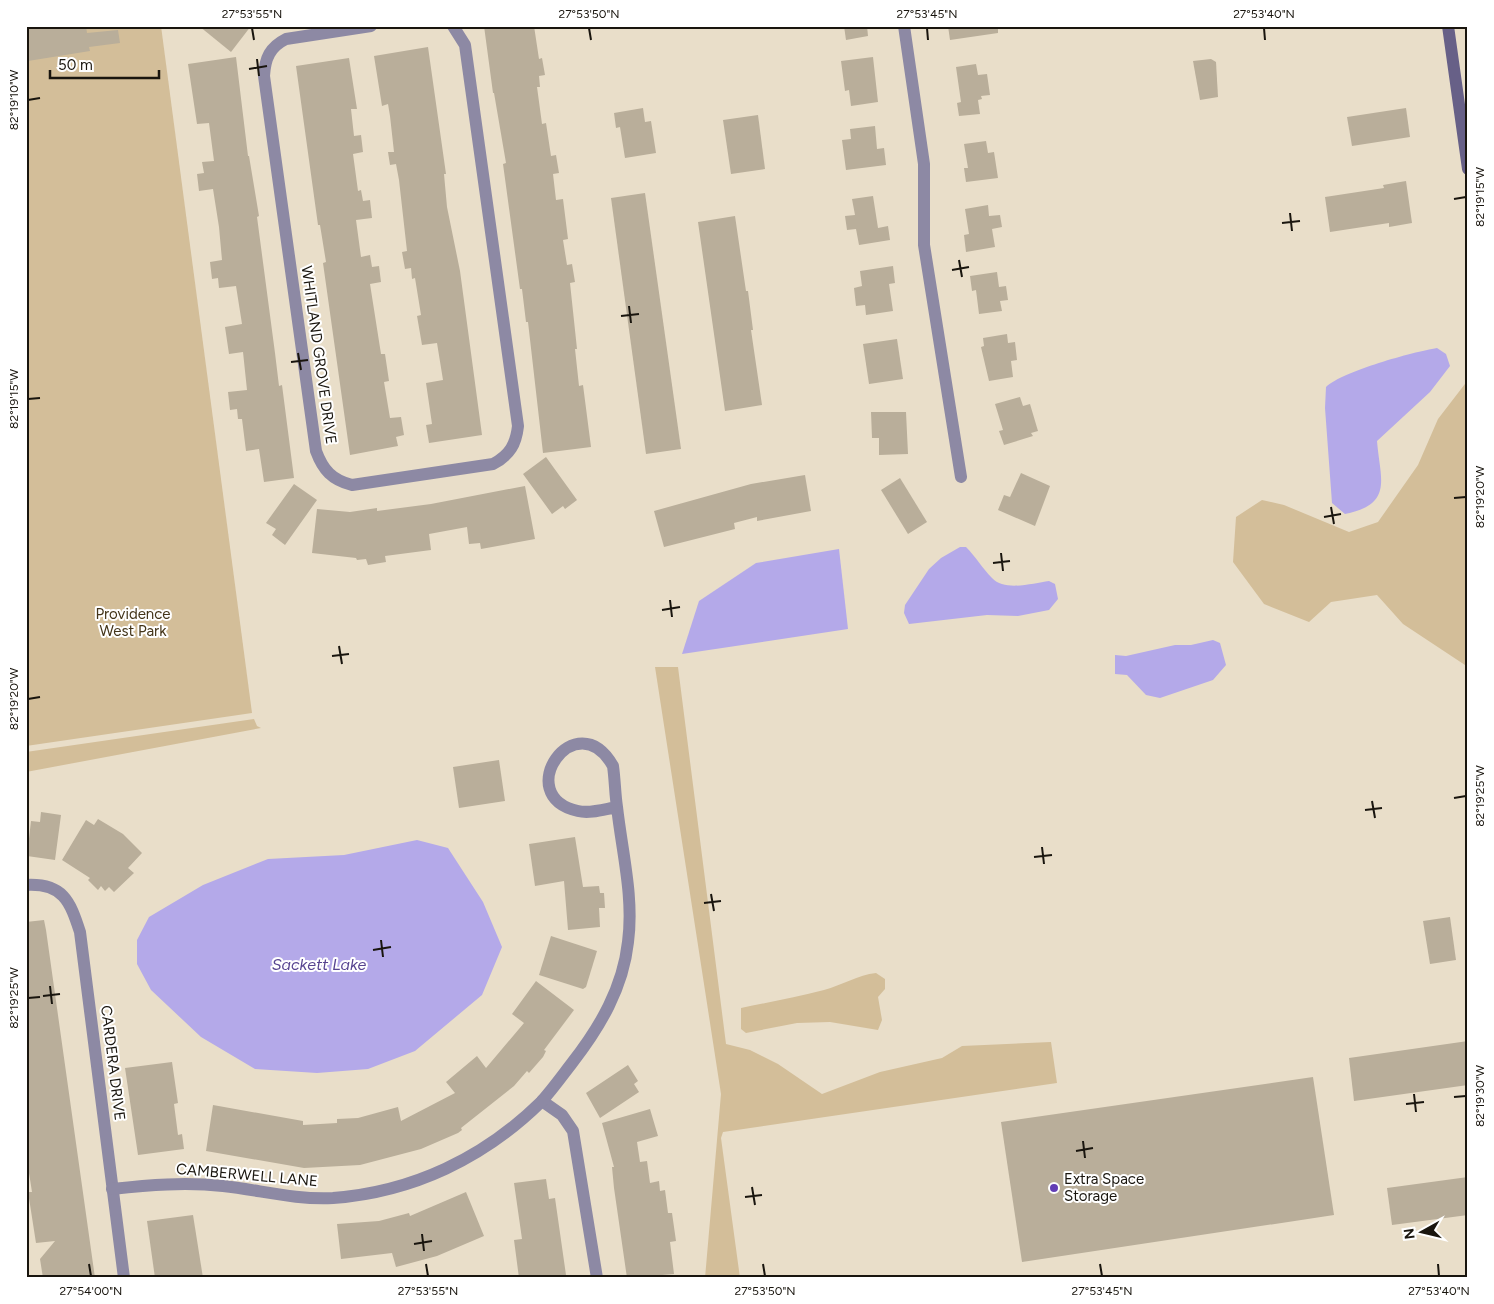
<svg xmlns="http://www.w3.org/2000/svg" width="1494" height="1304" viewBox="0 0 1494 1304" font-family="Figtree,sans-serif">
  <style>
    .green { fill: #d3be99 }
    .water { fill: #b4a9e9 }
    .building { fill: #b9ae9a }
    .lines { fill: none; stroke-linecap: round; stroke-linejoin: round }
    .street { stroke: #8d89a4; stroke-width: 12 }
    .secondary { stroke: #676087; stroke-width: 12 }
    .ticks { fill: none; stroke: #19150e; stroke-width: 2 }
    .poi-dot { fill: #623db5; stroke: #fff; stroke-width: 2 }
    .labels { text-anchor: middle; stroke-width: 4; stroke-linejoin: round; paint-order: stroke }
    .street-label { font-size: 15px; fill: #19150e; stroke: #fff }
    .park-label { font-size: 15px; fill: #433418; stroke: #fff }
    .poi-label { font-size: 15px; fill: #19150e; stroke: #fff; text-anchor: start }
    .water-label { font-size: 16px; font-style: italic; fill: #574490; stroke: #fff }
    .neatline { fill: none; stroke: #19150e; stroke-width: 2 }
    .ticks-label { font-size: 12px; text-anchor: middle; fill: #19150e }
  </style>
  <rect width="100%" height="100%" fill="#e9dec9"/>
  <g class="green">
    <polygon points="26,26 161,26 252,713 26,746"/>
    <polygon points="1468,380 1468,667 1403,624 1377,595 1331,602 1309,622 1264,604 1233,562 1236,517 1262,500 1284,505 1349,532 1378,522 1418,465 1438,419"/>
    <polygon points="655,667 678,667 726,1044 750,1050 778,1064 822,1094 880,1072 942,1058 962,1046 1051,1042 1057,1083 723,1132 721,1138 740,1278 705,1278 721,1094"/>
    <polygon points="254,719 257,726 261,728 26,772 26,752"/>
    <path d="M876 973 885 979V989L878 997 882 1020 878 1030 830 1022 797 1023 746 1033 741 1029V1008C769 1002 797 997 824 990 842 985 858 975 876 973Z"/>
  </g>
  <g class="water">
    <path d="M1437 348 1446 354 1450 366 1430 392 1377 441C1380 479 1394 504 1345 514L1332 503 1325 408 1326 387C1343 371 1413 352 1437 348Z"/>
    <path d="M960 547H966C976 557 982 568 992 578 1005 592 1033 583 1049 581L1055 584 1058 599 1049 610 1018 616 987 615 909 624 904 613 905 605 929 569 941 558Z"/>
    <polygon points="839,549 848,629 682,654 699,601 756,563"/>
    <polygon points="1213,640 1220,643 1226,665 1213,680 1160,698 1146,695 1127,675 1115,674 1115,655 1126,656 1175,645 1191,645"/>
    <polygon points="417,840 448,848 483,902 502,947 482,995 415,1051 368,1069 317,1073 255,1069 201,1037 151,990 137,964 137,940 149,917 203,885 268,859 344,855"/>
  </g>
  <g class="building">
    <polygon points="26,26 86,26 87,33 118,30 120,43 89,47 90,51 28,61"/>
    <polygon points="199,26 251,26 231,52"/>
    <polygon points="484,26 534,26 539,59 542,58 545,75 539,76 540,87 537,87 542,124 546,123 551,156 556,155 559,173 553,174 556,200 563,199 568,239 563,240 567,265 572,264 575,282 570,283 577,349 575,349 579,386 583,385 591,447 543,453 528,322 526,322 522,289 520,289 503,164 506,163 494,93 493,93"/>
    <polygon points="844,26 867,26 868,36 846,40"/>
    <polygon points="948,26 998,26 998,33 950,40"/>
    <polygon points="428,47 446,174 444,174 447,207 460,271 482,435 429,443 426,425 432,424 426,383 443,380 437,343 422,345 417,316 421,315 415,278 412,279 411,268 405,269 402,252 407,251 399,180 396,164 390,165 388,152 394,152 390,116 388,104 382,106 374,56"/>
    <polygon points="236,57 248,156 249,156 259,216 257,217 275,353 279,386 282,385 294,478 264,482 259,449 246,451 242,419 238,419 237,409 230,410 228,392 247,390 243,352 229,354 225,327 242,324 236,286 219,288 218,278 212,279 210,262 222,260 219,227 213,189 199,191 197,174 204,173 202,162 214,161 209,123 197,124 188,64"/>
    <polygon points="873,57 878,102 851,106 849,90 845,91 841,61"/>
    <polygon points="349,58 357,109 351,109 354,136 361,135 363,152 353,154 358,191 361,190 363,201 370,200 372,218 356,220 361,257 370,255 372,267 379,266 381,282 370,284 381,354 385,354 389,381 384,382 390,418 401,417 404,435 396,437 398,446 350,455 323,263 326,262 320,225 318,225 296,66"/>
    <polygon points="1211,59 1216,62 1218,97 1200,100 1193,61"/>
    <polygon points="976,64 978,75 987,74 990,95 981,96 982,99 978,100 980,114 959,116 957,103 961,102 956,67"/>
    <polygon points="643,108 645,122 651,121 656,153 625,158 620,127 616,128 614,113"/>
    <polygon points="1406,108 1410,137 1352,146 1347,117"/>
    <polygon points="758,115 765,169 731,174 723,120"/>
    <polygon points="875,126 877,149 884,148 886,165 846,170 842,140 851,139 850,129"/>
    <polygon points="986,141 988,153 994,152 998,178 966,182 964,168 968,168 964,144"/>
    <polygon points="1406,181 1412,223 1389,227 1389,223 1330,232 1325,197 1384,188 1383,185"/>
    <polygon points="645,193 681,449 646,454 611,198"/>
    <polygon points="873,196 878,228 888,226 890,240 859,245 856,229 847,230 845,216 855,215 852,199"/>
    <polygon points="988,205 989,216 1000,215 1002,227 992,229 995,247 966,252 964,235 969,234 965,209"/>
    <polygon points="735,216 746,291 748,291 753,330 751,330 762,405 725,411 698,222"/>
    <polygon points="893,266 895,283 889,284 893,311 866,315 865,305 856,306 854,288 862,286 860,271"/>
    <polygon points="997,272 999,287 1006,286 1008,300 1000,301 1002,311 979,314 976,290 972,291 970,276"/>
    <polygon points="1007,334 1008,343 1015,342 1017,360 1011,361 1013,377 989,381 981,347 984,346 983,338"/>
    <polygon points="897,339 903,379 869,384 863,344"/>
    <polygon points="1020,397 1023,406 1030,404 1038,431 1031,433 1033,436 1004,445 999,431 1003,430 995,404"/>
    <polygon points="871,412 906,412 908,454 879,455 879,438 872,438"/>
    <polygon points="546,457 577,500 565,509 563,506 552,514 523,474"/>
    <polygon points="1021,473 1050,486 1035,526 998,510 1004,495 1010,497"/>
    <polygon points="805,475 811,511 757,521 757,517 734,523 735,529 664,547 654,511 751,484"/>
    <polygon points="900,478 927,522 908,534 881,490"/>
    <polygon points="294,484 317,500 285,545 272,535 276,529 266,523"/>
    <polygon points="525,486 535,539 481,549 480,543 469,544 467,527 429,534 431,550 385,556 386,562 368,565 366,559 357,560 356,558 312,553 317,509 350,512 377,508 377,511 431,504"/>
    <polygon points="499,760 505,801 459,808 453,767"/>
    <polygon points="41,812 61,815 55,860 27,856 31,821 40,822"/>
    <polygon points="98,819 123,834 142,853 128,868 134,873 114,892 109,887 105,891 101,886 98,890 88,880 90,878 62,860 86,820 94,825"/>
    <polygon points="575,837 583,887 599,886 600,893 604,893 605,908 599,908 600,927 568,930 564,881 535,886 529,844"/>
    <polygon points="1450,917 1456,960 1430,964 1423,921"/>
    <polygon points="44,920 46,930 95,1278 43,1278 40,1259 55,1241 36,1243 31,1211 28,1192 32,1192 26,1154 26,922"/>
    <polygon points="551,936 597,951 586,987 583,989 539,975"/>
    <polygon points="536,981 574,1010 544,1050 546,1051 543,1057 529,1073 527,1071 514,1086 461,1128 462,1130 458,1133 421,1149 360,1165 304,1168 206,1151 213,1105 303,1121 303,1125 337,1123 337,1119 358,1118 398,1107 401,1121 455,1093 446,1082 477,1056 486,1068 524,1023 512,1014"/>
    <polygon points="1468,1041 1468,1085 1354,1101 1349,1058"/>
    <polygon points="172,1062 178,1103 174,1104 178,1135 182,1134 184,1149 138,1155 125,1068"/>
    <polygon points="628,1065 638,1081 634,1084 639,1092 600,1118 586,1093"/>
    <polygon points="1313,1077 1334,1215 1022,1262 1001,1122"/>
    <polygon points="650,1109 658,1136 637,1142 640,1162 647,1161 650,1183 659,1181 660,1191 665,1190 668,1213 672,1213 676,1241 670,1242 674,1274 627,1278 614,1188 612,1167 614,1167 602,1123"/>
    <polygon points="1468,1177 1468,1215 1392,1225 1387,1188"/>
    <polygon points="546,1179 549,1199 555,1198 566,1275 519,1278 514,1240 522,1239 514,1183"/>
    <polygon points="466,1192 484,1236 437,1256 396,1267 392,1253 341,1259 337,1224 379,1221 409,1213 410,1216"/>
    <polygon points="193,1215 203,1278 155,1278 147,1221"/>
  </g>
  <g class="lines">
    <g class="street">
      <path d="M371 26 286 39C270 47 265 58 264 76L316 451C323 470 332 480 352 485L493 464C510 455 516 444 518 426L465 45 453 26"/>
      <polyline points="904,26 924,164 924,245 961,477"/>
      <path d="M26 885C63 883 70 901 80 932L124 1278"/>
      <polyline points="542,1101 562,1115 573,1131 597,1278"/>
      <path d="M112 1189C149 1185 185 1182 223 1186 260 1190 295 1200 333 1198 413 1192 484 1158 541 1102 552 1090 562 1076 572 1063 600 1027 623 988 628 942 634 897 622 852 617 807 615 794 615 780 613 766 576 701 510 796 578 811 590 814 605 809 617 807"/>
    </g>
    <polyline class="secondary" points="1448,26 1468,169"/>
  </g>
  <path class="ticks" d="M252 28 254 40M589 28 591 40M927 28 928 40M1264 28 1265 40M257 59 259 76M249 69 267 66M28 100 40 98M1454 199 1466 197M1290 213 1292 231M1282 223 1300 221M959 260 962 277M952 270 969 267M629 306 631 323M621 316 639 314M298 353 301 370M291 362 308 360M28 399 40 398M1454 498 1466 497M1331 507 1334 524M1324 517 1341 514M1001 553 1003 571M993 563 1010 561M670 600 672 617M662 610 680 607M339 646 342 664M332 656 349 654M28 699 40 697M1454 798 1466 796M1372 801 1375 818M1365 810 1382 808M1042 847 1044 864M1034 857 1052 855M711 894 714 911M704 903 721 901M381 940 383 957M373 950 391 947M50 986 52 1004M43 996 60 994M28 998 40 997M1414 1094 1416 1112M1454 1097 1466 1096M1406 1104 1424 1102M1083 1141 1085 1158M1076 1151 1093 1148M752 1187 755 1205M745 1197 762 1195M422 1234 424 1251M414 1244 432 1241M89 1264 91 1276M426 1264 428 1276M763 1264 765 1276M1100 1264 1102 1276M1438 1264 1439 1276"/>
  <circle class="poi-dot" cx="1054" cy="1188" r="5"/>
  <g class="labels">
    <g class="street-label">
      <text transform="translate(319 355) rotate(82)" y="5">WHITLAND GROVE DRIVE</text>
      <text transform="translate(113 1063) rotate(83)" y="5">CARDERA DRIVE</text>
      <text transform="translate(247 1175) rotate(5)" y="5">CAMBERWELL LANE</text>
    </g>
    <g class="park-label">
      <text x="133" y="619">Providence<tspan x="133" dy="17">West Park</tspan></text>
    </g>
    <g class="poi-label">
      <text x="1064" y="1184">Extra Space<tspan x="1064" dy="17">Storage</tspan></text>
    </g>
    <g class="water-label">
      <text x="319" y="970">Sackett Lake</text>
    </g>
  </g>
  <rect width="1494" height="1304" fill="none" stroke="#ffffff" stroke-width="55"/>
  <g transform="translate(1422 1232) rotate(262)" stroke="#ffffff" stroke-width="4" paint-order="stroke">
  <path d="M0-4L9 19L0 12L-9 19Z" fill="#19150e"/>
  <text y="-8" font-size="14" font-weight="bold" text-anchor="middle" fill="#19150e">N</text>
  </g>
  <path d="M50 70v8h109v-8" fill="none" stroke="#19150e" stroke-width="2.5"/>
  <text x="58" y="70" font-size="15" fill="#19150e" stroke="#ffffff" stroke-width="4" paint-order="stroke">50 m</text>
  <rect x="28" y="28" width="1438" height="1248" class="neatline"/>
  <g class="ticks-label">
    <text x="252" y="18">27°53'55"N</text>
    <text x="589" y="18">27°53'50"N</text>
    <text x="927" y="18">27°53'45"N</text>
    <text x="1264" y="18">27°53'40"N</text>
    <text transform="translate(14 100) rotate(-90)" y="4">82°19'10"W</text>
    <text transform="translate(1480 197) rotate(-90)" y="4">82°19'15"W</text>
    <text transform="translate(14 399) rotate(-90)" y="4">82°19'15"W</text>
    <text transform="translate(1480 497) rotate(-90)" y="4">82°19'20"W</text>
    <text transform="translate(14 699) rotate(-90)" y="4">82°19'20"W</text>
    <text transform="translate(1480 796) rotate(-90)" y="4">82°19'25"W</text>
    <text transform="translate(14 998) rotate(-90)" y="4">82°19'25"W</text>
    <text transform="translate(1480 1096) rotate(-90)" y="4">82°19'30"W</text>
    <text x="91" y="1295">27°54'00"N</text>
    <text x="428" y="1295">27°53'55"N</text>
    <text x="765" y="1295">27°53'50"N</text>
    <text x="1102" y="1295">27°53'45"N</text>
    <text x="1439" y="1295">27°53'40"N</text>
  </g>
</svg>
